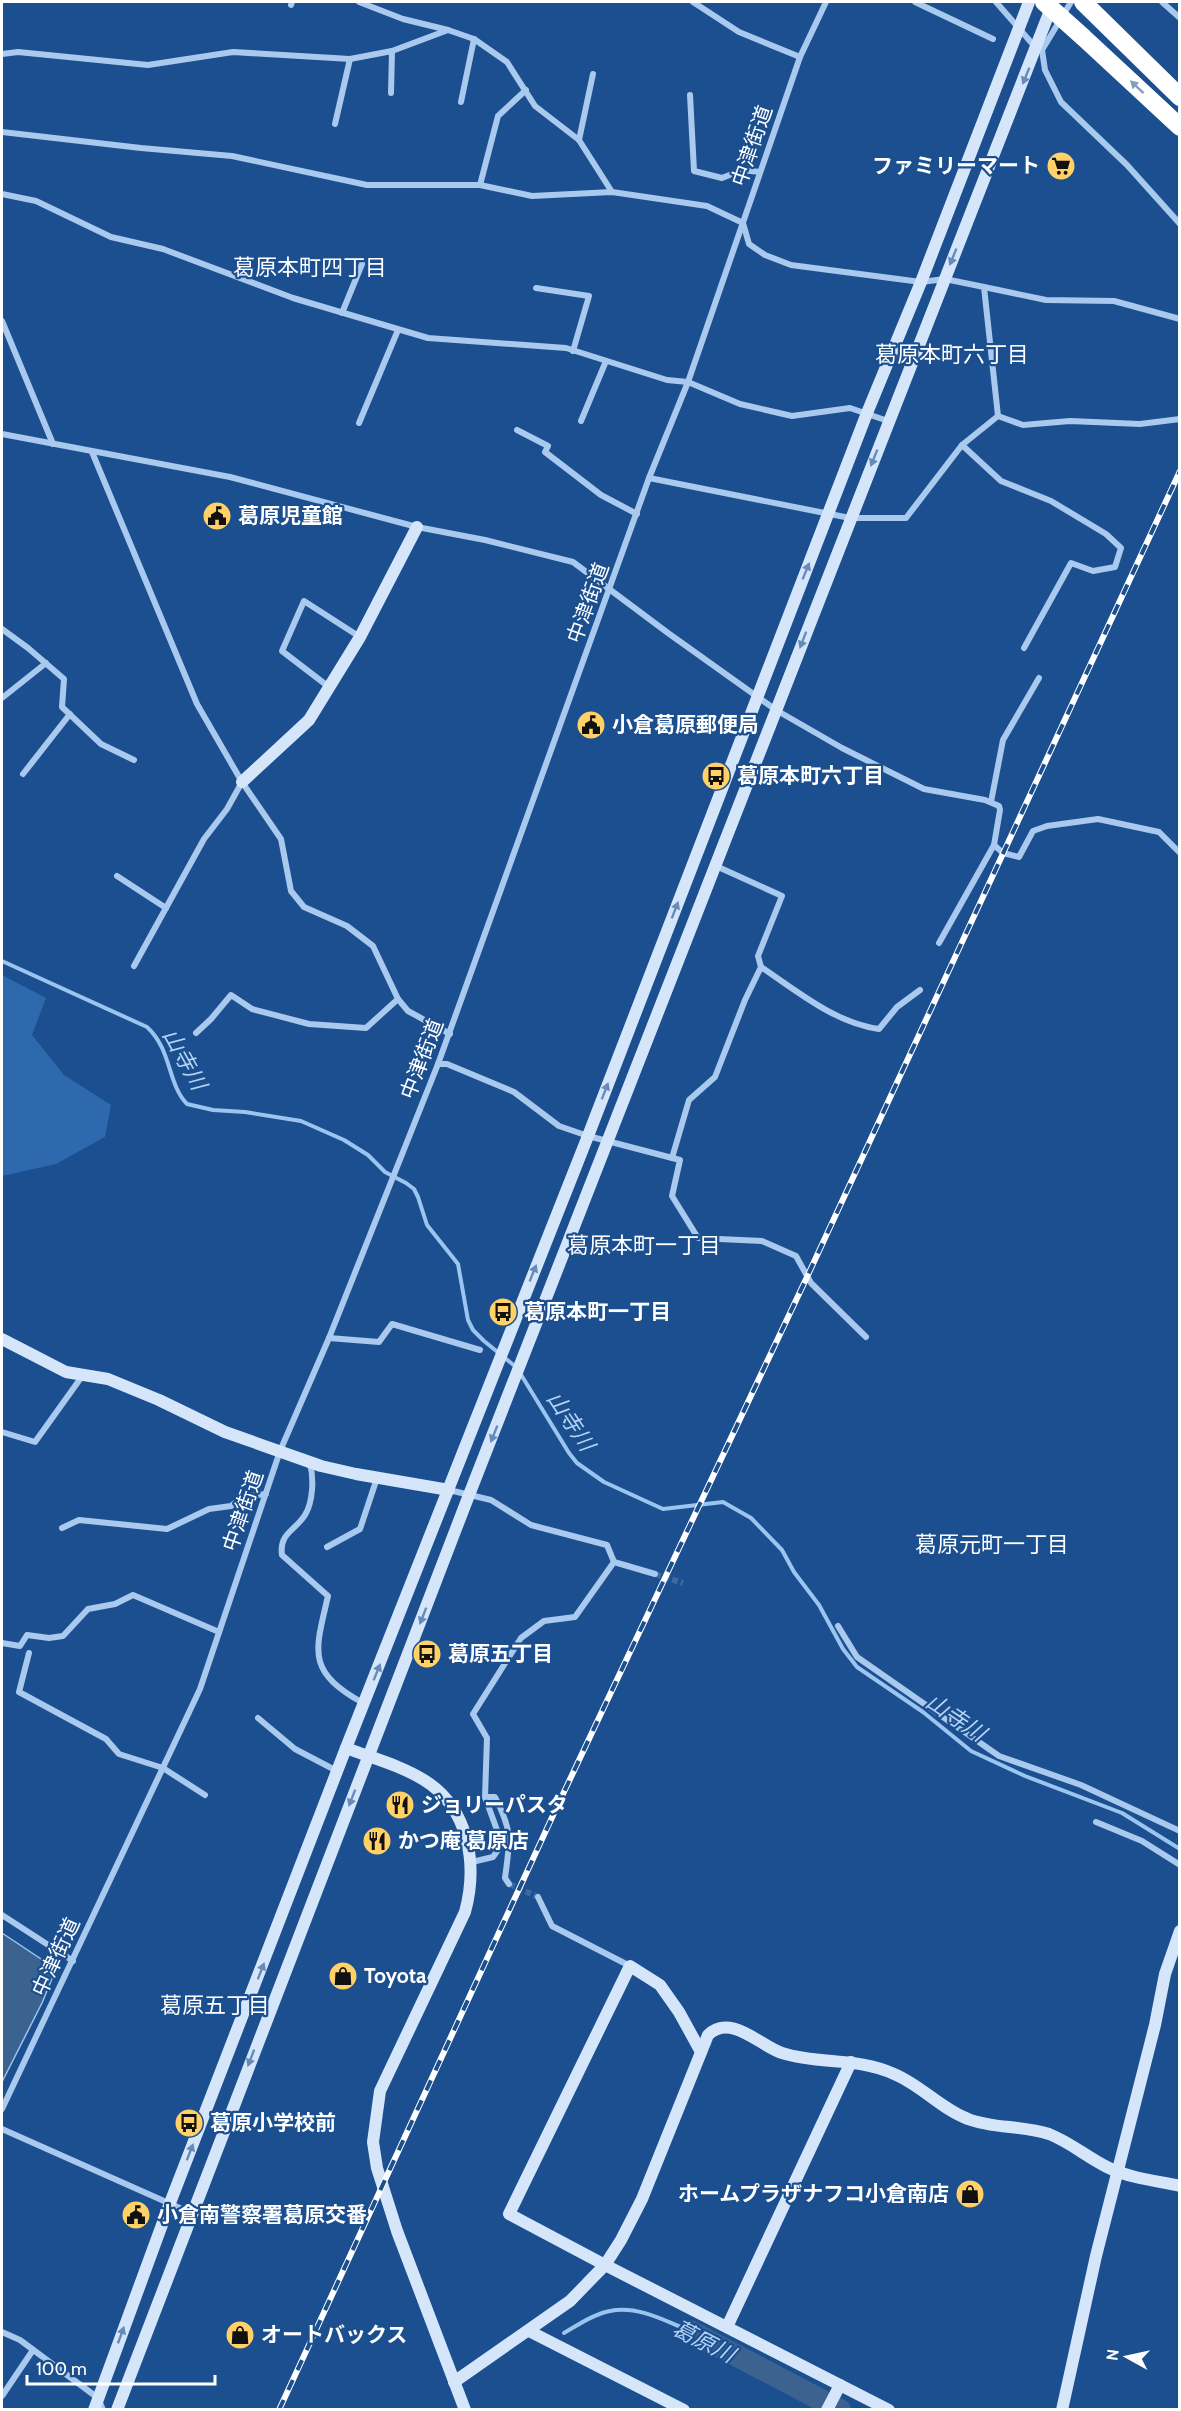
<svg xmlns="http://www.w3.org/2000/svg" width="1181" height="2411" viewBox="0 0 1181 2411" font-family="Cabin,'Noto Sans JP',sans-serif">
  <style>
    .green { fill: #2e69ad }
    .water { fill: #3c6290; stroke: #9cc4f0; stroke-width: 1.5 }
    .lines { fill: none; stroke-linecap: round; stroke-linejoin: round }
    .stream { stroke: #9cc4f0; stroke-width: 4 }
    .river { stroke: #3c6290; stroke-width: 22 }
    .street-tunnel { stroke: #3d69a0; stroke-width: 6; stroke-dasharray: 6 3; stroke-linecap: butt }
    .street { stroke: #a9c9ee; stroke-width: 6 }
    .secondary { stroke: #d6e6fa; stroke-width: 12 }
    .highway { stroke: #fff; stroke-width: 18 }
    .rail-casing { stroke: #fff; stroke-width: 6 }
    .rail { stroke: #1b4f8f; stroke-width: 4; stroke-dasharray: 11; stroke-linecap: butt }
    .highway-bridge { stroke: #fff; stroke-width: 18 }
    .oneway { fill: #668bba }
    .oneway2 { fill: #829ec1 }
    .labels { text-anchor: middle; stroke-width: 4.5; stroke-linejoin: round; paint-order: stroke }
    .street-label { font-size: 21px; fill: #fff; stroke: #1b4f8f }
    .poi-label { font-size: 21px; font-weight: bold; fill: #fff; stroke: #1b4f8f; text-anchor: start }
    .neighbourhood-label { font-size: 22px; fill: #fff; stroke: #1b4f8f }
    .water-label { font-size: 22px; font-style: italic; fill: #b5d3f5; stroke: #1b4f8f }
  </style>
  <rect width="100%" height="100%" fill="#1b4f8f"/>
  <polygon class="green" points="2,975 46,998 32,1035 64,1075 111,1105 105,1137 56,1164 2,1176"/>
  <polygon class="water" points="2,1933 56,1969 42,2003 2,2082"/>
  <g class="lines">
    <g class="stream">
      <path d="M2 961 147 1027C172 1050 167 1083 187 1104L213 1110 245 1112 301 1121 344 1140 368 1155 385 1172 406 1183 414 1189 418 1197 427 1225 458 1264 468 1320 473 1330 484 1341 516 1367"/>
      <polyline points="520,1373 569,1453 577,1463 604,1482 663,1509 723,1502 751,1518 782,1550 794,1572 819,1605 843,1649 857,1667 923,1712 971,1751 1025,1776 1122,1813 1180,1849"/>
      <path d="M564 2333C578 2325 594 2314 610 2311 637 2305 666 2321 690 2331"/>
    </g>
    <polyline class="river" points="690,2331 840,2410"/>
    <g class="street-tunnel">
      <polyline points="655,1574 683,1583"/>
      <polyline points="509,1884 538,1897"/>
    </g>
    <g class="street">
      <polyline points="359,2 403,19 448,30 474,39 507,62 535,106 579,140 612,192"/>
      <polyline points="693,2 739,32 800,57"/>
      <polyline points="915,2 993,39"/>
      <polyline points="996,2 1036,48"/>
      <polyline points="1071,2 1042,50 1045,70 1061,102 1127,165 1180,224"/>
      <polyline points="1162,2 1180,18"/>
      <polyline points="291,5 292,2"/>
      <polyline points="2,54 18,52 148,65 233,52 350,59 392,51 448,30"/>
      <polyline points="391,93 392,51"/>
      <polyline points="690,95 694,171 722,178 742,170 760,172"/>
      <polyline points="461,102 474,39"/>
      <polyline points="335,124 350,59"/>
      <polyline points="2,132 141,148 232,156 367,185 480,185 532,196 612,192 707,206 743,223 749,244 765,255 791,265 921,282 945,279 984,287 998,416"/>
      <polyline points="579,140 593,74"/>
      <polyline points="480,185 498,116 526,90"/>
      <polyline points="2,194 36,201 111,237 163,249 293,298 428,338 566,348 667,380 688,382 740,404 792,416 850,408 888,421"/>
      <polyline points="984,287 1046,300 1114,301 1180,319"/>
      <polyline points="536,288 589,296 573,351"/>
      <polyline points="342,313 362,264"/>
      <polyline points="2,321 53,444"/>
      <polyline points="581,421 606,361"/>
      <polyline points="359,423 398,330"/>
      <polyline points="517,430 548,446 545,452 601,495 637,514"/>
      <polyline points="2,434 230,477 417,527 485,540 573,562 668,633 776,710 842,748 924,789 985,800 999,806 1000,810 994,845 1003,853 1019,857 1033,831 1047,826 1098,819 1159,832 1180,853"/>
      <polyline points="962,445 1001,481 1051,501 1106,534 1121,548 1115,567 1093,571 1071,563 1024,648"/>
      <polyline points="92,452 197,704 242,782 281,839 291,891 304,907 347,926 373,946 398,999 408,1011 450,1034"/>
      <polyline points="649,478 850,518 906,518 962,445 998,416 1023,425 1070,421 1140,424 1180,419"/>
      <polyline points="2,629 28,648 64,679 62,707 101,744 134,760"/>
      <polyline points="329,687 282,651 304,601 360,637"/>
      <polyline points="2,698 46,663"/>
      <polyline points="23,774 70,714"/>
      <polyline points="991,802 1003,740 1039,678"/>
      <polyline points="117,876 166,908"/>
      <polyline points="939,943 994,845"/>
      <polyline points="134,966 204,839 227,809 242,782"/>
      <path d="M761 967C797 991 835 1023 879 1029L897 1007 920 990"/>
      <polyline points="196,1033 211,1019 231,995 252,1009 309,1024 366,1028 398,999"/>
      <polyline points="438,1064 447,1064 514,1092 559,1126 588,1136 680,1160 672,1196 698,1238 762,1241 796,1256 811,1283 866,1337"/>
      <polyline points="672,1158 689,1100 715,1077 745,1000 761,967 758,956 782,896 716,866"/>
      <polyline points="329,1338 379,1342 392,1324 480,1350"/>
      <polyline points="2,1432 35,1442 83,1375"/>
      <path d="M310 1464C314 1478 313 1502 305 1515 295 1531 279 1533 282 1555L328 1596C315 1652 306 1671 363 1703"/>
      <polyline points="449,1490 491,1500 531,1525 607,1545 614,1562 655,1574"/>
      <polyline points="62,1528 79,1520 167,1529 209,1509 231,1506 243,1497 266,1494"/>
      <polyline points="327,1547 360,1529 377,1478"/>
      <polyline points="838,1626 857,1657 999,1756 1081,1785 1180,1831"/>
      <polyline points="2,1643 20,1646 27,1635 49,1638 63,1636 88,1609 115,1604 133,1595 219,1632"/>
      <polyline points="29,1653 19,1692 106,1739 119,1754 163,1768 205,1795"/>
      <polyline points="258,1718 295,1749 337,1771"/>
      <path d="M485 1797H495C513 1832 510 1840 505 1878L509 1884"/>
      <polyline points="1096,1822 1142,1841 1180,1865"/>
      <polyline points="472,1862 493,1857 502,1844 485,1797 487,1738 473,1714 521,1638 544,1621 575,1617 614,1562"/>
      <polyline points="538,1897 552,1926 630,1966"/>
      <polyline points="2,1915 73,1961"/>
      <polyline points="2,2109 200,1689 280,1451 329,1338 438,1064 649,478 688,382 800,57 826,2"/>
      <polyline points="2,2129 191,2213"/>
      <polyline points="2,2332 20,2340 98,2398 103,2410"/>
      <polyline points="2,2396 33,2350"/>
    </g>
    <g class="secondary">
      <polyline points="242,782 309,720 360,637 417,527"/>
      <polyline points="2,1339 66,1372 108,1379 159,1400 225,1432 321,1466 356,1474 449,1490"/>
      <path d="M346 1748C372 1758 400 1765 424 1780 469 1808 478 1864 465 1912L380 2091 373 2142 377 2168 397 2231 465 2410"/>
      <polyline points="701,2052 679,2012 660,1985 630,1966 509,2214 605,2265 889,2410"/>
      <polyline points="727,2327 851,2062"/>
      <polyline points="529,2331 684,2410"/>
      <path d="M454 2382 570 2301 605 2265 621 2240 642 2199 708 2035C731 2013 760 2046 782 2053 819 2065 857 2057 894 2074 921 2085 941 2109 968 2119 993 2129 1023 2125 1049 2134 1070 2142 1088 2158 1109 2168 1130 2178 1157 2181 1180 2186"/>
      <polyline points="94,2410 170,2203 346,1748 588,1136 867,413 921,282 1029,2"/>
      <polyline points="117,2410 469,1495 1053,3"/>
      <polyline points="827,2410 840,2385"/>
      <polyline points="1062,2410 1096,2256 1155,2025 1165,1974 1180,1931"/>
    </g>
    <g class="highway">
      <polyline points="1083,2 1180,97"/>
      <polyline points="1083,37 1180,127"/>
    </g>
    <g class="rail-casing">
      <polyline id="rail" points="279,2410 555,1811 807,1277 1180,471"/>
    </g>
    <use href="#rail" class="rail"/>
    <polyline class="highway-bridge" points="1044,2 1083,37"/>
  </g>
  <defs><path id="oneway-solid" d="M-6-.8H1V-3.2L6.5 0L1 3.2V.8H-6Z" transform="scale(1.5)"/></defs>
  <g class="oneway">
    <use href="#oneway-solid" transform="translate(1026 76) rotate(112)"/>
    <use href="#oneway-solid" transform="translate(953 257) rotate(112)"/>
    <use href="#oneway-solid" transform="translate(874 458) rotate(112)"/>
    <use href="#oneway-solid" transform="translate(806 571) rotate(-68)"/>
    <use href="#oneway-solid" transform="translate(803 640) rotate(111)"/>
    <use href="#oneway-solid" transform="translate(675 910) rotate(-69)"/>
    <use href="#oneway-solid" transform="translate(605 1091) rotate(-69)"/>
    <use href="#oneway-solid" transform="translate(533 1273) rotate(-68)"/>
    <use href="#oneway-solid" transform="translate(494 1434) rotate(112)"/>
    <use href="#oneway-solid" transform="translate(423 1616) rotate(111)"/>
    <use href="#oneway-solid" transform="translate(377 1672) rotate(-68)"/>
    <use href="#oneway-solid" transform="translate(352 1798) rotate(111)"/>
    <use href="#oneway-solid" transform="translate(261 1971) rotate(-69)"/>
    <use href="#oneway-solid" transform="translate(251 2058) rotate(111)"/>
    <use href="#oneway-solid" transform="translate(190 2152) rotate(-69)"/>
    <use href="#oneway-solid" transform="translate(121 2335) rotate(-70)"/>
  </g>
  <use class="oneway2" href="#oneway-solid" transform="translate(1137 87) rotate(-137)"/>
  <defs>
    <g id="supermarket-disc" transform="scale(1.5)"><circle r="9.5" fill="#ffd166" stroke="#1b4f8f"/><path d="M-6-5.5h2.5l.6 2H6L4.5 2H-2.5L-4.4-4H-6ZM-1.5 3.2a1.3 1.3 0 1 0 .1 0ZM3 3.2a1.3 1.3 0 1 0 .1 0Z" fill="#111"/></g>
    <g id="civic-disc" transform="scale(1.5)"><circle r="9.5" fill="#ffd166" stroke="#1b4f8f"/><path d="M-.6-6.5H3V-4.5H.6V-3L4-1V1h2V6H-6V1h2V-1L-.6-3ZM-1.2 2.5V6h2.4V2.5Z" fill="#111"/></g>
    <g id="bus-disc" transform="scale(1.5)"><circle r="9.5" fill="#ffd166" stroke="#1b4f8f"/><path d="M-5-6H5V4H4V6H2V4H-2V6H-4V4H-5ZM-3.5-4V0h7V-4ZM-3.5 1.2v1.5H-2V1.2ZM2 1.2v1.5H3.5V1.2Z" fill="#111"/></g>
    <g id="restaurant-disc" transform="scale(1.5)"><circle r="9.5" fill="#ffd166" stroke="#1b4f8f"/><path d="M-5-6h1v4h1v-4h1v4h1v-4h1v5L-1.5 .5V6h-2V.5L-5-1ZM5-6V6H3V1.5H1.5Q1.5-4 5-6Z" fill="#111"/></g>
    <g id="shop-disc" transform="scale(1.5)"><circle r="9.5" fill="#ffd166" stroke="#1b4f8f"/><path d="M-5-2.5h2.3a2.7 3.5 0 0 1 5.4 0H5L5.5 6h-11ZM-1.5-2.5h3a1.5 2.3 0 0 0-3 0Z" fill="#111"/></g>
  </defs>
  <g fill-rule="evenodd">
    <use href="#supermarket-disc" x="1061" y="166"/>
    <use href="#civic-disc" x="217" y="516"/>
    <use href="#civic-disc" x="591" y="725"/>
    <use href="#bus-disc" x="716" y="776"/>
    <use href="#bus-disc" x="503" y="1312"/>
    <use href="#bus-disc" x="427" y="1654"/>
    <use href="#restaurant-disc" x="400" y="1805"/>
    <use href="#restaurant-disc" x="377" y="1841"/>
    <use href="#shop-disc" x="343" y="1976"/>
    <use href="#bus-disc" x="189" y="2123"/>
    <use href="#shop-disc" x="970" y="2194"/>
    <use href="#civic-disc" x="136" y="2215"/>
    <use href="#shop-disc" x="240" y="2335"/>
  </g>
  <g class="labels">
    <g class="street-label">
      <text transform="translate(752 146) rotate(-71)" y="7">中津街道</text>
      <text transform="translate(588 603) rotate(-70)" y="7">中津街道</text>
      <text transform="translate(422 1059) rotate(-69)" y="7">中津街道</text>
      <text transform="translate(243 1511) rotate(-71)" y="7">中津街道</text>
      <text transform="translate(56 1957) rotate(-65)" y="7">中津街道</text>
    </g>
    <g class="poi-label">
      <text x="1040" y="173" text-anchor="end">ファミリーマート</text>
      <text x="238" y="523">葛原児童館</text>
      <text x="612" y="732">小倉葛原郵便局</text>
      <text x="737" y="783">葛原本町六丁目</text>
      <text x="524" y="1319">葛原本町一丁目</text>
      <text x="448" y="1661">葛原五丁目</text>
      <text x="421" y="1812">ジョリーパスタ</text>
      <text x="398" y="1848">かつ庵 葛原店</text>
      <text x="364" y="1983">Toyota</text>
      <text x="210" y="2130">葛原小学校前</text>
      <text x="949" y="2201" text-anchor="end">ホームプラザナフコ小倉南店</text>
      <text x="157" y="2222">小倉南警察署葛原交番</text>
      <text x="261" y="2342">オートバックス</text>
    </g>
    <g class="neighbourhood-label">
      <text x="310" y="275">葛原本町四丁目</text>
      <text x="952" y="362">葛原本町六丁目</text>
      <text x="644" y="1253">葛原本町一丁目</text>
      <text x="992" y="1552">葛原元町一丁目</text>
      <text x="215" y="2013">葛原五丁目</text>
    </g>
    <g class="water-label">
      <text transform="translate(185 1059) rotate(61)" y="8">山寺川</text>
      <text transform="translate(571 1421) rotate(56)" y="8">山寺川</text>
      <text transform="translate(956 1717) rotate(34)" y="8">山寺川</text>
      <text transform="translate(704 2341) rotate(27)" y="8">葛原川</text>
    </g>
  </g>
  <rect width="1181" height="2411" fill="none" stroke="#ffffff" stroke-width="6"/>
  <g transform="translate(1127 2357) rotate(278)" stroke="#1b4f8f" stroke-width="4.5" paint-order="stroke">
  <path d="M0-4.5L10 22L0 15L-10 22Z" fill="#ffffff"/>
  <text y="-9" font-size="16" font-weight="bold" text-anchor="middle" fill="#ffffff">N</text>
  </g>
  <path d="M27 2375v9h188v-9" fill="none" stroke="#ffffff" stroke-width="3"/>
  <text x="36" y="2375" font-size="18" fill="#ffffff" stroke="#1b4f8f" stroke-width="4.5" paint-order="stroke">100 m</text>
</svg>
